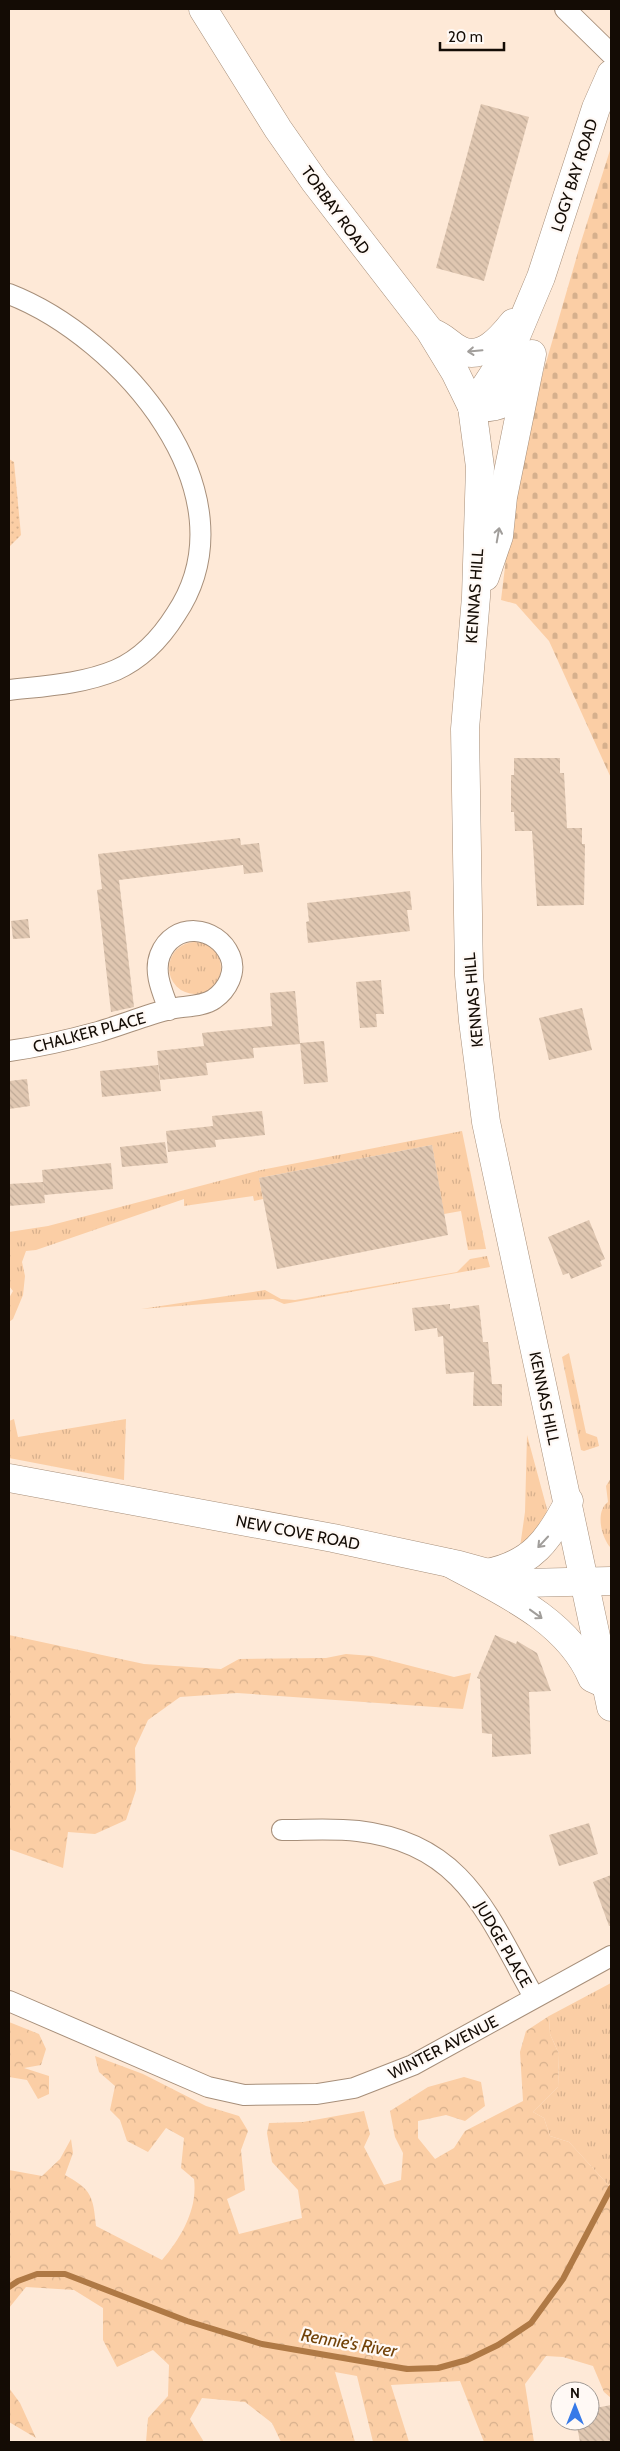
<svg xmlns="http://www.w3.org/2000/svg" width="620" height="2451" viewBox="0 0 620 2451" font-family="Cabin,sans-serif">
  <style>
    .grass { fill: url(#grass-tufts) }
    .forest { fill: url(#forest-crowns) }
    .cemetery { fill: url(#cemetery-stones) }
    .park { fill: url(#park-dots) }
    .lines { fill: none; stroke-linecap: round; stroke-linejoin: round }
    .stream { stroke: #af7945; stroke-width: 6 }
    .building { fill: url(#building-back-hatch) }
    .street-casing { stroke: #a78f7a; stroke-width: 22 }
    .secondary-casing { stroke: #a78f7a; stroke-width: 29 }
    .primary-casing { stroke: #a78f7a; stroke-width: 29 }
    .street { stroke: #fff; stroke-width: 20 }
    .secondary { stroke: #fff; stroke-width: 28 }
    .primary { stroke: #fff; stroke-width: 28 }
    .oneway { stroke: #a19e9b }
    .labels { text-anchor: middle; stroke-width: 4.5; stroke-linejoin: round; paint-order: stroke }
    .street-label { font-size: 16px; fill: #140c05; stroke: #fff9f5 }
    .water-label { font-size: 18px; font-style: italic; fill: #724208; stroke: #fff9f5 }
  </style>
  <defs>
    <pattern id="grass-tufts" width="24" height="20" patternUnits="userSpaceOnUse" patternTransform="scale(1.25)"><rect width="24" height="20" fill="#fbcea5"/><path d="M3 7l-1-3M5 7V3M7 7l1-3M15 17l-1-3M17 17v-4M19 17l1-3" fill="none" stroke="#d6b08d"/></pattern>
    <pattern id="forest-crowns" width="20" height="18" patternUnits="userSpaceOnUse" patternTransform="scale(1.25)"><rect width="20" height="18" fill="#fbcea5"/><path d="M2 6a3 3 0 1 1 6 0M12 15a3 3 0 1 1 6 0" fill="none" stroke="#d6b08d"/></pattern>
    <pattern id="cemetery-stones" width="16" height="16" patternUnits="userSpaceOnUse" patternTransform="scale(1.25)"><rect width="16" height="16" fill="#fbcea5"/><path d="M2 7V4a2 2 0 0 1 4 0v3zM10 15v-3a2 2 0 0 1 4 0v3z" fill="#d6b08d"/></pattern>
    <pattern id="park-dots" width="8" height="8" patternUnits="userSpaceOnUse" patternTransform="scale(1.25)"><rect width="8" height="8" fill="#fbcea5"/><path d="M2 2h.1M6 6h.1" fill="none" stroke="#d6b08d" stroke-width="1.8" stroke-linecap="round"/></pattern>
    <pattern id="building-back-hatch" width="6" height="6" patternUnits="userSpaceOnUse" patternTransform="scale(1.25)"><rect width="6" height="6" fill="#e0c7b1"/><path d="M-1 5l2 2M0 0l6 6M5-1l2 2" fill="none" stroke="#bfaa97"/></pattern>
  </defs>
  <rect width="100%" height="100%" fill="#fee9d7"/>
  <g class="grass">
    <circle cx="195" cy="968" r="26"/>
    <polygon points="462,1131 486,1249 468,1250 461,1211 444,1214 432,1145 259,1178 263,1199 254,1201 253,1196 184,1206 184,1199 36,1250 26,1251 22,1262 25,1276 23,1295 13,1319 9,1322 9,1298 13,1291 9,1286 9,1232 48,1226 261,1170"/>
    <polygon points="487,1256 490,1267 284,1304 273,1299 255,1300 141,1309 265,1290 281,1299 295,1300 457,1272 470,1259"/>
    <polygon points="569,1353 586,1433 597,1437 599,1446 584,1451 581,1450 562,1357"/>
    <polygon points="14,1419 18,1437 126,1419 124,1480 9,1458 9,1421"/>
    <polygon points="527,1435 547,1509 545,1524 520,1547 525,1512"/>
    <path d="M611 1478V1548C601 1538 595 1511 608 1502L606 1486Z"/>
    <polygon points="611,1983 611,2188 569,2142 550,2136 544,2118 533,2112 558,2087 559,2054 550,2034 549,2016"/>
  </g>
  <g class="forest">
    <polygon points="9,1635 144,1664 221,1669 239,1659 326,1658 346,1654 372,1656 454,1677 471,1673 463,1709 237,1693 180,1697 148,1720 135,1748 136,1790 126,1820 95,1834 68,1832 63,1868 9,1849"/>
    <path d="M549 2016 550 2034 559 2054 558 2087 533 2112 544 2118 550 2136 569 2142 611 2188V2398L604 2392 593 2366 563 2357 546 2356 525 2384 534 2442H484L460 2381 391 2385 409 2442H373L357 2376 335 2372 355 2442H281L272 2423 245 2402 202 2398 190 2419 204 2442H146L148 2418 168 2396 169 2365 153 2350 117 2367 103 2340V2308L74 2290 26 2287 9 2308V2170L42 2176 60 2159 71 2139 73 2153 65 2175C92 2190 93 2196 96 2226L162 2260C181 2238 198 2209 194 2179L181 2168 184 2138 166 2128 148 2152 127 2141 120 2120 110 2110 115 2086 99 2072 95 2056 143 2074 206 2106 239 2116 248 2131 241 2150 245 2190 227 2199 239 2234 302 2218 298 2190 272 2162 267 2133 269 2123 303 2122 364 2111 370 2134 364 2147 384 2185 401 2180 403 2153 395 2137 390 2111 428 2087 464 2077 481 2082 485 2106 465 2121 446 2115 418 2121V2138L435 2159 454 2148 465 2131 523 2101 520 2052 526 2031Z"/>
    <polygon points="9,2022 39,2034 46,2049 41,2065 24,2068 49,2076 49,2094 38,2099 27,2080 9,2077"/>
    <polygon points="9,2388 20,2403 36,2438 9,2422"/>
  </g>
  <polygon class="cemetery" points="611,147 611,778 549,641 516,604 501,600 518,459 581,242"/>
  <polygon class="park" points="9,459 14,462 21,535 9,547"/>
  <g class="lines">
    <polyline class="stream" points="9,2287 18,2281 37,2274 65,2274 187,2321 262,2344 407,2369 438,2368 467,2360 498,2345 531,2323 563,2279 611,2188"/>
  </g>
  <g class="building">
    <polygon points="481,104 529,117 484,281 436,268"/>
    <polygon points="514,758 560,758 560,773 564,773 567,828 582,828 582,844 585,844 584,905 537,906 532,831 515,831 514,812 511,812 511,775 514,775"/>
    <polygon points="240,838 241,845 259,843 263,872 244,874 243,865 119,880 134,1007 111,1012 97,890 102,889 98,854"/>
    <polygon points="410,891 412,910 407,910 410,931 308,943 306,922 309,921 307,903"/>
    <polygon points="28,919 30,938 13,939 11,921"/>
    <polygon points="381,980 384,1014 376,1014 377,1027 360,1028 356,982"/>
    <polygon points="295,991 300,1044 253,1048 254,1058 206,1063 208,1075 160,1080 157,1051 204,1046 202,1033 272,1026 270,993"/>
    <polygon points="582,1008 592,1050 549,1060 539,1018"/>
    <polygon points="324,1041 328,1082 304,1084 300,1043"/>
    <polygon points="158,1065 161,1091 102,1097 100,1071"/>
    <polygon points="27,1079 30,1106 9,1109 9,1081"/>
    <polygon points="262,1111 265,1135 215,1140 216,1147 168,1152 166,1131 213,1126 212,1116"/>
    <polygon points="165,1142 168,1163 122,1167 120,1147"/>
    <polygon points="432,1145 448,1235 277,1269 259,1178"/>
    <polygon points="111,1163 113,1189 44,1195 42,1170"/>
    <polygon points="43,1182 45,1203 9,1206 9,1184"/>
    <polygon points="589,1220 605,1259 600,1261 602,1266 571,1279 569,1273 563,1275 548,1237"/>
    <polygon points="450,1304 450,1309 479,1305 483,1342 488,1342 492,1384 502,1384 502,1406 473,1406 474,1372 446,1374 443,1336 438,1337 437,1328 415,1331 412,1308"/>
    <polygon points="495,1635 516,1644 517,1641 537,1653 551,1691 529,1692 531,1754 492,1757 492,1734 482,1733 480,1679 477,1678"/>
    <polygon points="589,1823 598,1854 559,1866 549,1835"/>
    <polygon points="611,1875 611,1926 609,1926 593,1882"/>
    <polygon points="611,2405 611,2442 580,2442 576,2421 590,2421 590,2409"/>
  </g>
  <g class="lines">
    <g class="street-casing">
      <g id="street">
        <polyline points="565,9 611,54"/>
        <path d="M9 294C120 337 257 493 176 614 161 638 143 658 116 670 83 684 44 686 9 690"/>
        <path d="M9 1051C38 1047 69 1040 98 1032 122 1025 146 1015 170 1009 183 1006 203 1007 214 999 227 990 237 972 230 956 217 925 173 921 160 955 153 973 163 993 169 1010"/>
        <path d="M282 1830C307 1830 333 1828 358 1831 464 1843 488 1916 534 1997"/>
        <polyline points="9,2001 208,2087 244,2095 317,2094 354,2088 413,2065 611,1956"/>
      </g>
    </g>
    <g class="secondary-casing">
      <polyline id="secondary" points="9,1478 333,1538 459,1565 524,1583 611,1581"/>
    </g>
    <g class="primary-casing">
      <g id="primary">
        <polyline points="203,9 278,129 315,182 430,331 455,372 472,407 480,467 476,597 465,729 469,975 473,1021 486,1122 611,1707"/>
        <path d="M433 333C444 337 450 345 460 350 482 361 501 338 513 323"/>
        <polyline points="472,407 512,346 541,277 596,108 611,74"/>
        <path d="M472 407C507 410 506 401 522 373"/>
        <polyline points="485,577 499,536 503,497 532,354"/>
        <path d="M449 1563C501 1591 568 1620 592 1678L603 1683"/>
        <path d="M487 1573C532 1564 549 1540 569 1501"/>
      </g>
    </g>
    <use href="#street" class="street"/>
    <use href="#secondary" class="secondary"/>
    <use href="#primary" class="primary"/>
  </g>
  <defs><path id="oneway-shaft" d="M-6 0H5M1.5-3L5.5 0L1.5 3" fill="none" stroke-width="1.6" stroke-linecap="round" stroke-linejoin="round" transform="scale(1.25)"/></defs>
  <g class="oneway">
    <use href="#oneway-shaft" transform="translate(475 351) rotate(175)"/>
    <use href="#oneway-shaft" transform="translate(498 535) rotate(-80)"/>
    <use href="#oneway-shaft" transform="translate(543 1542) rotate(133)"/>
    <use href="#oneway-shaft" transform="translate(536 1614) rotate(36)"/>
  </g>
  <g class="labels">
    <g class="street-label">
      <text transform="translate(574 175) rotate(-72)" y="6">LOGY BAY ROAD</text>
      <text transform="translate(336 210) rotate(54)" y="6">TORBAY ROAD</text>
      <text transform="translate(474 596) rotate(-86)" y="6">KENNAS HILL</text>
      <text transform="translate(473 1000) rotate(-95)" y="6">KENNAS HILL</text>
      <text transform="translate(89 1032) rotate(-15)" y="6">CHALKER PLACE</text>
      <text transform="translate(545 1398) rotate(78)" y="6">KENNAS HILL</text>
      <text transform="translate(298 1532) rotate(11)" y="6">NEW COVE ROAD</text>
      <text transform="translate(504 1944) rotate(60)" y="6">JUDGE PLACE</text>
      <text transform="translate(443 2047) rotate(-27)" y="6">WINTER AVENUE</text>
    </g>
    <g class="water-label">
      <text transform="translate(349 2343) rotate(10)" y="6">Rennie's River</text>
    </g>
  </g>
  <rect width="620" height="2451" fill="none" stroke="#140c05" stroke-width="20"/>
  <g transform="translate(575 2406)"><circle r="24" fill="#fff9f5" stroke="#a19a95"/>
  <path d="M0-4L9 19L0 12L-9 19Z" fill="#377ae8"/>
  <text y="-8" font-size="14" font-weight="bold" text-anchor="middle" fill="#140c05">N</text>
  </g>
  <path d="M440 42v8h64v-8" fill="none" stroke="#140c05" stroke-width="2.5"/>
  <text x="448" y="42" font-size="15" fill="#140c05" stroke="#fff9f5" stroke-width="4" paint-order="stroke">20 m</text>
</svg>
